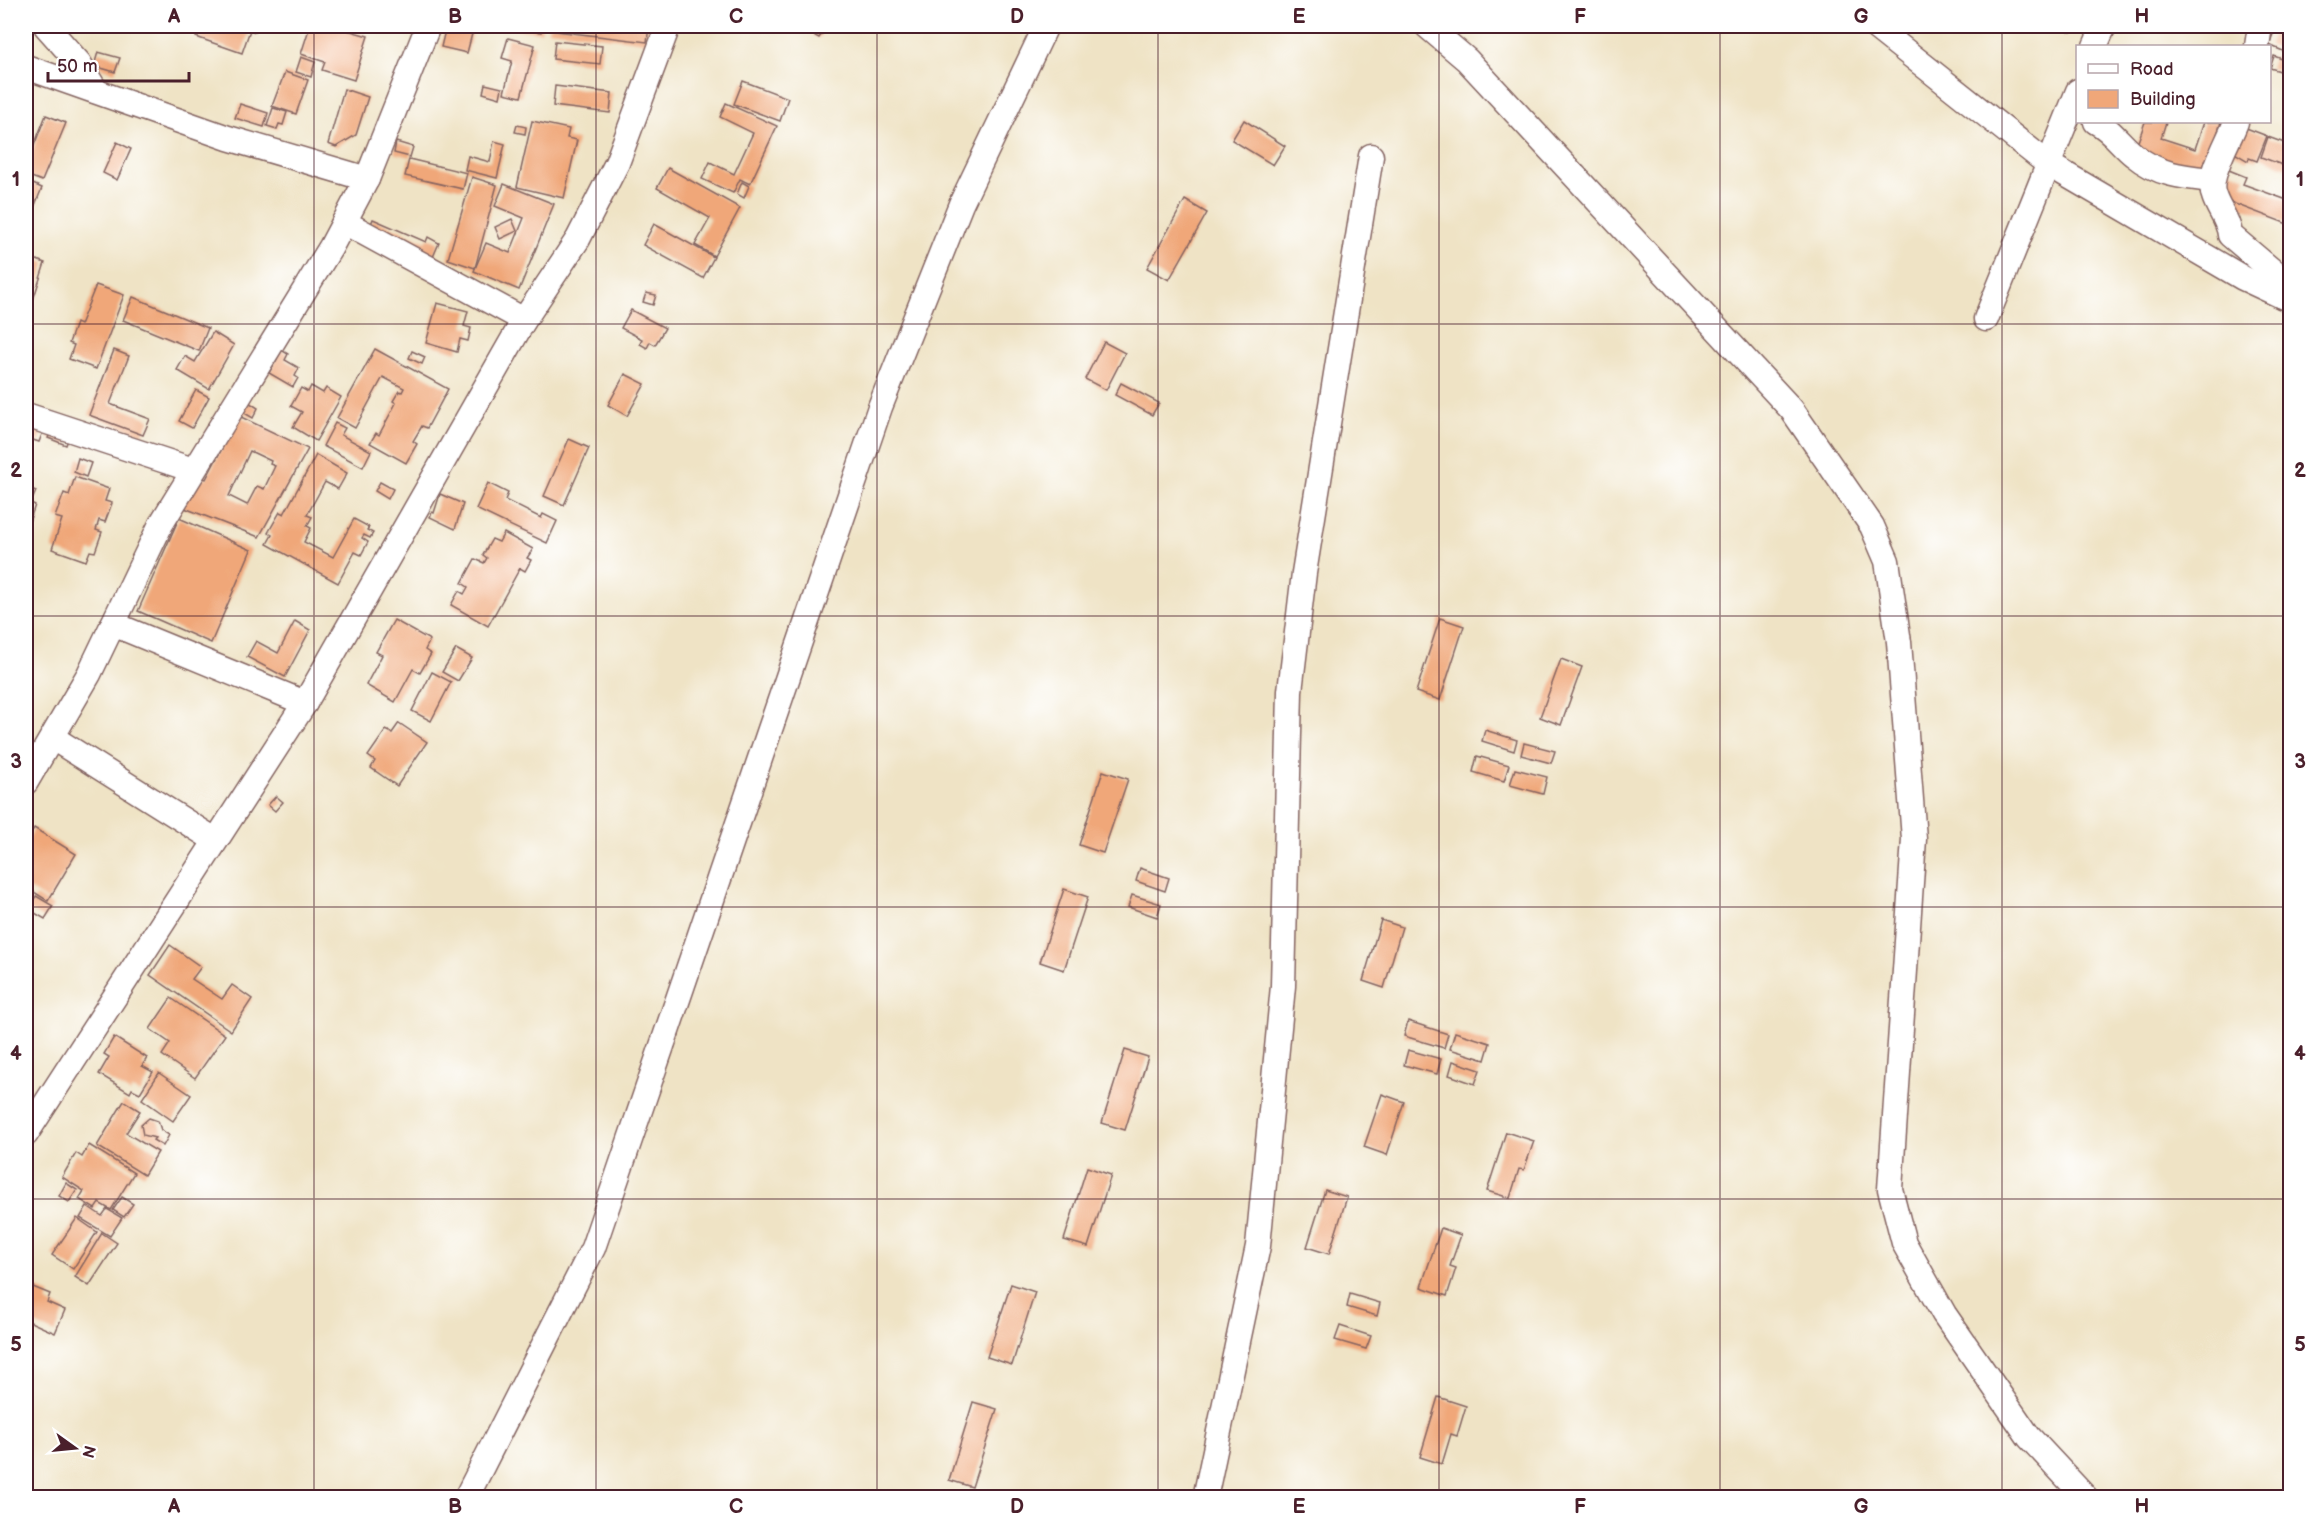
<svg xmlns="http://www.w3.org/2000/svg" width="2316" height="1523" viewBox="0 0 2316 1523" font-family="'Balsamiq Sans',sans-serif">
  <style>
    .building { fill: #f0a779; fill-rule: evenodd }
    .lines { fill: none; stroke-linecap: round; stroke-linejoin: round }
    .minor-casing { stroke: #846461; stroke-width: 27 }
    .minor { stroke: #fff; stroke-width: 24 }
    .grid { fill: none; stroke: #4a1f2b; stroke-width: 1.5; stroke-opacity: 0.55 }
    .neatline { fill: none; stroke: #4a1f2b; stroke-width: 2 }
    .grid-label { font-size: 20px; text-anchor: middle; font-weight: bold; fill: #4a1f2b }
  </style>
  <rect width="100%" height="100%" fill="#fff"/>
  <filter id="ink" filterUnits="userSpaceOnUse"><feTurbulence type="fractalNoise" baseFrequency=".0167" numOctaves="2"/><feDisplacementMap in="SourceGraphic" scale="12" xChannelSelector="R" yChannelSelector="G"/><feConvolveMatrix kernelMatrix="1 2 1 2 8 2 1 2 1" color-interpolation-filters="sRGB"/></filter>
  <filter id="wash" filterUnits="userSpaceOnUse"><feTurbulence type="fractalNoise" baseFrequency=".008" numOctaves="4" result="noise"/><feDisplacementMap in="SourceGraphic" scale="24" xChannelSelector="R" yChannelSelector="G"/><feGaussianBlur stdDeviation="1.35" result="paint"/><feColorMatrix in="noise" values="0 0 0 0 0 0 0 0 0 0 0 0 0 0 0 0 0 1.4 0 .05"/><feComposite in="paint" operator="in"/></filter>
  <g filter="url(#wash)">
    <rect width="100%" height="100%" fill="#efe3c5"/>
    <g id="blocks">
      <g class="building">
        <polygon points="200,26 257,26 255,32 250,30 242,53 196,37"/>
        <polygon points="310,26 333,26 368,36 354,80 322,70 325,62 301,54"/>
        <polygon points="446,26 473,30 467,53 441,47"/>
        <polygon points="505,26 542,26 541,32 504,28"/>
        <polygon points="549,26 649,26 647,42 548,30"/>
        <polygon points="797,26 827,26 819,38"/>
        <polygon points="2050,26 2073,26 2071,32"/>
        <polygon points="2276,26 2290,26 2290,54 2269,45"/>
        <polygon points="508,38 535,45 521,97 504,93 512,61 502,58"/>
        <polygon points="555,41 602,46 600,64 553,59"/>
        <polygon points="98,52 120,58 115,72 94,66"/>
        <polygon points="2274,56 2290,62 2287,73 2270,68"/>
        <polygon points="301,57 315,62 311,77 296,72"/>
        <polygon points="285,72 308,80 296,114 272,106"/>
        <polygon points="743,81 788,98 780,121 734,104"/>
        <polygon points="485,84 502,88 500,98 483,93"/>
        <polygon points="555,86 612,93 610,113 553,106"/>
        <polygon points="344,89 368,97 356,135 336,147 328,144"/>
        <polygon points="26,95 32,98 26,116"/>
        <polygon points="726,103 777,126 750,184 740,179 733,193 702,179 710,162 734,174 753,133 720,117"/>
        <polygon points="240,104 268,113 264,127 235,118"/>
        <polygon points="273,108 287,112 283,125 279,124 277,129 267,126"/>
        <polygon points="46,115 66,123 42,181 26,175 26,154 30,156"/>
        <polygon points="1244,120 1285,146 1273,165 1232,140"/>
        <polygon points="532,121 569,129 567,138 577,140 564,198 517,187"/>
        <polygon points="2145,122 2166,122 2161,138 2195,149 2204,122 2221,122 2204,176 2134,153"/>
        <polygon points="517,125 526,127 525,134 515,132"/>
        <polygon points="2241,126 2267,136 2257,161 2249,158 2248,161 2231,151"/>
        <polygon points="2268,137 2290,145 2290,168 2261,157"/>
        <polygon points="494,141 505,144 497,178 465,170 468,156 490,162"/>
        <polygon points="117,142 131,149 117,180 103,173"/>
        <polygon points="396,142 413,147 410,157 394,153"/>
        <polygon points="409,159 467,173 463,189 405,176"/>
        <polygon points="668,168 740,208 714,256 695,245 710,218 657,188"/>
        <polygon points="2224,168 2246,177 2243,184 2287,200 2290,191 2290,225 2214,196"/>
        <polygon points="472,177 497,185 475,268 448,259"/>
        <polygon points="26,181 42,188 26,227"/>
        <polygon points="742,182 749,186 744,198 737,194"/>
        <polygon points="504,184 554,204 519,290 474,271 486,243 510,253 524,218 495,206"/>
        <polygon points="1185,200 1207,213 1169,280 1147,268"/>
        <polygon points="373,219 426,242 428,237 439,243 433,257 369,229"/>
        <polygon points="512,219 517,231 500,239 495,227"/>
        <polygon points="654,224 714,257 703,278 643,245"/>
        <polygon points="26,256 45,263 26,322"/>
        <polygon points="96,285 124,295 96,369 69,359 74,345 69,343 76,323 80,325"/>
        <polygon points="646,293 656,295 653,305 643,302"/>
        <polygon points="133,297 208,328 199,351 123,320"/>
        <polygon points="437,303 468,311 464,326 471,328 468,341 460,339 457,352 426,343"/>
        <polygon points="631,310 665,328 655,345 650,342 647,348 640,344 642,339 621,328"/>
        <polygon points="213,332 234,345 209,389 177,370 185,356 195,362"/>
        <polygon points="1104,342 1125,353 1106,390 1085,379"/>
        <polygon points="278,348 288,354 285,360 299,368 295,376 298,378 293,387 269,373 277,359 273,357"/>
        <polygon points="375,349 448,389 427,428 422,426 413,441 417,444 406,463 370,443 376,433 379,435 396,403 393,401 399,391 402,392 404,388 383,377 355,428 337,418"/>
        <polygon points="114,350 129,356 110,404 150,419 143,435 89,415"/>
        <polygon points="412,351 425,357 422,364 409,358"/>
        <polygon points="625,374 645,384 627,416 608,405"/>
        <polygon points="1121,383 1159,403 1152,415 1115,395"/>
        <polygon points="311,386 323,393 326,388 341,397 316,441 293,427 302,412 291,406 301,388 308,392"/>
        <polygon points="196,390 209,397 192,428 179,421"/>
        <polygon points="247,401 258,408 253,418 241,411"/>
        <path d="M239 416 308 449 259 537 182 507 196 477 206 479ZM250 451 271 461 270 464 275 466 264 489 257 486 247 505 229 496Z"/>
        <polygon points="335,423 345,428 341,435 371,451 363,467 323,446"/>
        <polygon points="32,425 44,429 39,442 27,438"/>
        <polygon points="51,431 69,437 66,445 48,438"/>
        <polygon points="569,439 589,448 564,505 544,496"/>
        <polygon points="316,455 347,473 338,489 325,482 307,515 312,517 307,526 311,528 304,542 333,557 354,519 369,527 367,530 373,533 370,538 364,535 362,538 368,542 361,555 355,552 338,583 267,544 272,535 268,533 280,512 284,514"/>
        <polygon points="78,458 91,463 86,477 74,472"/>
        <polygon points="75,477 109,489 105,501 112,503 105,522 99,520 96,530 102,532 95,552 90,551 86,561 52,549 62,519 55,517 64,493 69,495"/>
        <polygon points="380,482 393,489 388,499 375,491"/>
        <polygon points="488,483 508,493 505,500 541,518 543,514 557,521 547,543 476,509"/>
        <polygon points="26,487 36,491 31,503 35,505 26,531"/>
        <polygon points="440,494 463,504 455,529 430,517 432,512 434,513"/>
        <polygon points="179,518 251,550 211,643 138,611"/>
        <polygon points="504,533 533,549 527,558 531,560 525,571 520,568 488,626 451,605 459,591 464,594 468,587 462,583 475,559 484,563 487,558 483,555 492,539 499,542"/>
        <polygon points="26,561 31,563 28,571 26,570"/>
        <polygon points="1440,618 1464,626 1440,700 1416,692"/>
        <polygon points="394,620 430,640 425,650 431,654 420,673 413,669 395,702 366,685 382,655 376,652"/>
        <polygon points="295,621 310,630 285,677 247,657 256,641 278,653"/>
        <polygon points="456,649 472,658 458,681 442,672"/>
        <polygon points="1561,659 1582,667 1561,725 1540,717"/>
        <polygon points="432,672 451,682 431,721 412,711"/>
        <polygon points="399,723 427,742 397,786 371,768 375,761 368,756 386,730 392,733"/>
        <polygon points="1485,730 1517,740 1514,751 1482,741"/>
        <polygon points="1524,743 1555,751 1551,763 1521,755"/>
        <polygon points="1477,756 1509,765 1504,781 1473,772"/>
        <polygon points="1515,769 1547,777 1543,794 1510,785"/>
        <polygon points="1103,771 1128,779 1103,853 1079,845"/>
        <polygon points="276,796 283,802 275,811 268,805"/>
        <polygon points="34,828 76,854 48,901 26,887 26,843"/>
        <polygon points="1140,868 1169,878 1165,891 1136,881"/>
        <polygon points="1064,889 1088,897 1064,970 1040,962"/>
        <polygon points="1132,895 1161,904 1157,917 1128,907"/>
        <polygon points="36,896 53,906 45,919 28,909"/>
        <polygon points="1381,920 1402,927 1384,988 1363,981"/>
        <polygon points="170,945 201,967 192,979 222,999 232,985 252,999 231,1031 150,975"/>
        <polygon points="171,998 225,1035 195,1078 162,1055 170,1043 150,1029"/>
        <polygon points="1408,1021 1448,1034 1444,1048 1404,1036"/>
        <polygon points="1455,1032 1490,1043 1485,1060 1450,1049"/>
        <polygon points="114,1037 147,1058 142,1066 153,1072 140,1093 132,1089 130,1093 99,1074 109,1057 104,1054"/>
        <polygon points="1125,1050 1148,1057 1125,1130 1102,1123"/>
        <polygon points="1408,1050 1441,1059 1437,1074 1404,1065"/>
        <polygon points="1453,1061 1480,1070 1475,1084 1449,1075"/>
        <polygon points="159,1073 191,1095 173,1121 142,1099"/>
        <polygon points="1382,1094 1404,1102 1387,1155 1364,1147"/>
        <polygon points="124,1101 140,1111 126,1133 158,1152 144,1175 97,1146"/>
        <polygon points="149,1118 158,1121 161,1130 169,1135 163,1146 153,1140 155,1138 143,1135 141,1125"/>
        <polygon points="1506,1132 1534,1141 1524,1170 1519,1169 1510,1198 1487,1191"/>
        <polygon points="89,1145 134,1173 111,1210 99,1203 95,1209 79,1199 84,1191 62,1177 76,1153 82,1157"/>
        <polygon points="1087,1167 1111,1175 1088,1247 1064,1240"/>
        <polygon points="66,1183 77,1190 69,1202 59,1196"/>
        <polygon points="1325,1190 1347,1197 1329,1254 1307,1247"/>
        <polygon points="122,1197 133,1204 124,1217 113,1210"/>
        <polygon points="87,1206 102,1216 107,1209 122,1218 110,1236 80,1218"/>
        <polygon points="77,1218 97,1232 73,1269 52,1255"/>
        <polygon points="1441,1228 1461,1235 1450,1266 1456,1268 1447,1296 1421,1287"/>
        <polygon points="102,1233 117,1243 89,1286 75,1277"/>
        <polygon points="1011,1284 1035,1292 1012,1365 987,1357"/>
        <polygon points="33,1287 50,1294 47,1302 65,1310 55,1333 26,1320 26,1292 30,1294"/>
        <polygon points="1350,1294 1380,1303 1377,1316 1347,1307"/>
        <polygon points="1340,1326 1371,1336 1366,1349 1335,1340"/>
        <polygon points="1438,1397 1466,1406 1457,1436 1451,1434 1442,1464 1420,1457"/>
        <polygon points="973,1402 997,1409 972,1487 949,1480"/>
      </g>
    </g>
  </g>
  <g filter="url(#ink)">
    <use href="#blocks" fill-opacity="0" stroke="#846461" stroke-width="1.5"/>
    <g class="lines">
      <g class="minor-casing">
        <g id="minor">
          <polyline points="46,26 79,63 96,91"/>
          <polyline points="1427,26 1467,60 1792,410 1872,526 1887,561 1899,642 1914,839 1890,1189 1904,1243 1944,1314 2029,1437 2086,1498"/>
          <polyline points="1874,26 2048,164 2243,278 2290,300"/>
          <polyline points="2095,46 2104,26"/>
          <polyline points="2257,46 2260,26"/>
          <polyline points="26,67 228,138 367,179"/>
          <path d="M2096 122C2111 129 2121 145 2134 155 2158 175 2183 177 2212 180"/>
          <path d="M2236 122C2229 141 2206 178 2214 196 2218 209 2229 221 2230 235L2275 273 2282 296"/>
          <polyline points="1986,319 2078,91"/>
          <polyline points="524,320 578,239 617,163 668,26"/>
          <polyline points="26,415 193,470"/>
          <polyline points="113,624 305,703"/>
          <polyline points="53,738 215,840"/>
          <polyline points="26,782 89,674 161,524 331,247 367,179 428,26"/>
          <polyline points="26,1134 305,703 524,320 344,222"/>
          <polyline points="466,1498 593,1248 880,407 961,204 1046,26"/>
          <polyline points="1205,1498 1258,1246 1283,986 1290,691 1304,573 1371,156"/>
        </g>
      </g>
      <use href="#minor" class="minor"/>
    </g>
  </g>
  <path class="grid" d="M314 26V1498M596 26V1498M877 26V1498M1158 26V1498M1439 26V1498M1720 26V1498M2002 26V1498M26 324H2290M26 616H2290M26 907H2290M26 1199H2290"/>
  <rect width="2316" height="1523" fill="none" stroke="#fff" stroke-width="66"/>
  <rect x="2076" y="45" width="195" height="78" fill="#ffffff" stroke="#b7a5aa" stroke-width="1.5"/>
  <rect x="2088" y="64" width="30" height="9" fill="#ffffff" stroke="#b7a5aa" stroke-width="1.5"/>
  <text x="2130" y="75" font-size="18" fill="#4a1f2b">Road</text>
  <rect x="2088" y="90" width="30" height="18" fill="#f0a779" stroke="#b7a5aa" stroke-width="1.5"/>
  <text x="2130" y="105" font-size="18" fill="#4a1f2b">Building</text>
  <g transform="translate(75 1448) rotate(105)" stroke="#ffffff" stroke-width="4.5" paint-order="stroke">
  <path d="M0-4.5L10 22L0 15L-10 22Z" fill="#4a1f2b"/>
  <text y="-9" font-size="16" font-weight="bold" text-anchor="middle" fill="#4a1f2b">N</text>
  </g>
  <path d="M48 72v9h141v-9" fill="none" stroke="#4a1f2b" stroke-width="3"/>
  <text x="57" y="72" font-size="18" fill="#4a1f2b" stroke="#ffffff" stroke-width="4.5" paint-order="stroke">50 m</text>
  <rect x="33" y="33" width="2250" height="1457" class="neatline"/>
  <g class="grid-label">
    <text x="174" y="23">A</text>
    <text x="455" y="23">B</text>
    <text x="736" y="23">C</text>
    <text x="1017" y="23">D</text>
    <text x="1299" y="23">E</text>
    <text x="1580" y="23">F</text>
    <text x="1861" y="23">G</text>
    <text x="2142" y="23">H</text>
    <text x="16" y="186">1</text>
    <text x="2300" y="186">1</text>
    <text x="16" y="477">2</text>
    <text x="2300" y="477">2</text>
    <text x="16" y="768">3</text>
    <text x="2300" y="768">3</text>
    <text x="16" y="1060">4</text>
    <text x="2300" y="1060">4</text>
    <text x="16" y="1351">5</text>
    <text x="2300" y="1351">5</text>
    <text x="174" y="1513">A</text>
    <text x="455" y="1513">B</text>
    <text x="736" y="1513">C</text>
    <text x="1017" y="1513">D</text>
    <text x="1299" y="1513">E</text>
    <text x="1580" y="1513">F</text>
    <text x="1861" y="1513">G</text>
    <text x="2142" y="1513">H</text>
  </g>
</svg>
